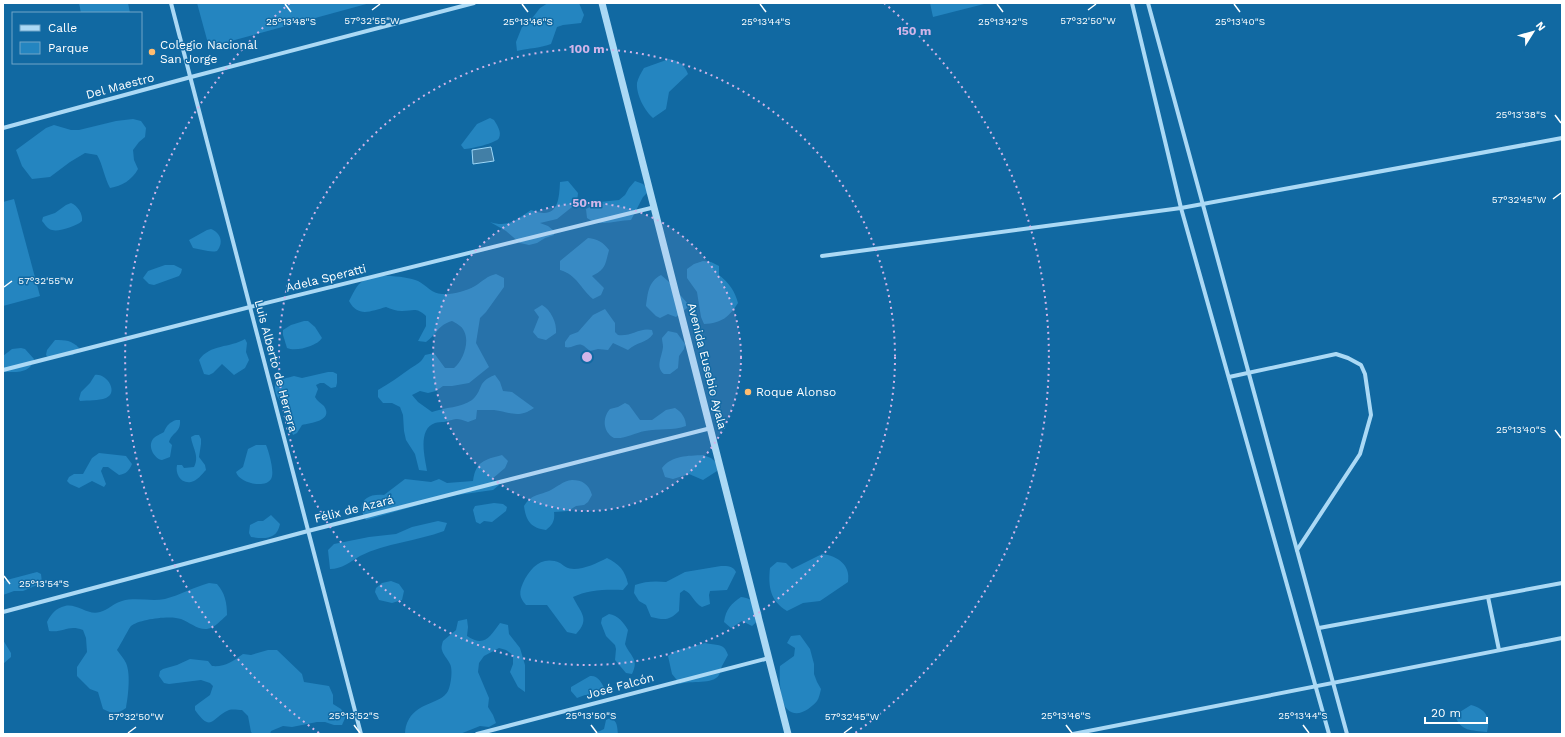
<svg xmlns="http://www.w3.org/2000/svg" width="1565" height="737" viewBox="0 0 1565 737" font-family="'Work Sans',sans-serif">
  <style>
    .green { fill: #2485c0 }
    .water { fill: #427fa6; stroke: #9dd7f8 }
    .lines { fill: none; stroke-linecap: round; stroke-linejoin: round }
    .minor { stroke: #abd9f5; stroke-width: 4 }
    .tertiary { stroke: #abd9f5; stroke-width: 7 }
    .ticks { fill: none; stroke: #fff; stroke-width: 1.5 }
    .ring { fill: none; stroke: #d1b5e9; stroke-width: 2; stroke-dasharray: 2 4 }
    .poi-dot { fill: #ffbd70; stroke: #1169a2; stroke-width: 1.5 }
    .labels { text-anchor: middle; stroke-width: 3; stroke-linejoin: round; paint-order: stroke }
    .poi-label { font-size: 12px; fill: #fff; stroke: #1169a2; text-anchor: start }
    .street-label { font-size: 12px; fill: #fff; stroke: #1169a2 }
    .ticks-label { font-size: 10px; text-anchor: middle; fill: #fff; stroke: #1169a2; stroke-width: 3; stroke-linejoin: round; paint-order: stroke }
    .centre { fill: #d1b5e9; stroke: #1169a2; stroke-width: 2 }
    .ring-label { font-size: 12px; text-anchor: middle; font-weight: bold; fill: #d1b5e9; stroke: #1169a2; stroke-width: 3; stroke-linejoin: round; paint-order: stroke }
  </style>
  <rect width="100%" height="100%" fill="#1169a2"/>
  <g class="green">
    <polygon points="79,3 128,3 130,13 81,13"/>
    <polygon points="197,3 370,3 209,47"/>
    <path d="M548 3H579L584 15 581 23 563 25 557 27 551 44C541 48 529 48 517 51L516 42 522 27 530 21 540 8Z"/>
    <polygon points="930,3 988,3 933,17"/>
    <path d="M669 59C679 61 684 64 688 74L669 92 666 109 653 118C645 111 636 95 637 83 638 78 641 73 644 68Z"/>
    <path d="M490 118 494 120C497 125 502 132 499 138 497 143 470 149 464 149L461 145 477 124Z"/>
    <path d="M133 119 141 121 146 128 145 137 139 142 133 150 134 160 138 169C132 180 122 186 110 188 104 177 103 165 97 155L85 153 70 162 50 177 32 179 22 166 16 150 46 128 54 125 71 130H79L116 121Z"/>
    <path d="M568 181 578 193 577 203 557 219 540 223 548 226 554 231V235L545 238 537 243 529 245 520 243 506 231 490 222C508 228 516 220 531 210 557 220 559 203 560 182Z"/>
    <path d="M635 181 643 184 649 191 643 197 631 220C616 220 601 228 587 218L586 209 600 202 619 200 625 195 629 188Z"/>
    <polygon points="14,199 40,296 3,306 3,202"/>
    <path d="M71 203C78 206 83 214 82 221 77 226 59 232 52 230 47 229 45 224 42 221L43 217 55 213 66 205Z"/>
    <path d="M211 229C221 233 224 243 217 251 210 253 201 249 193 248L189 240 207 230Z"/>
    <path d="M588 238C598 239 603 242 609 250 605 265 606 269 592 276L604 288 601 295 593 299C580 288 577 275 560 270V261Z"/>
    <path d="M703 261 711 262 719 266V275C729 283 735 291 738 303 729 317 722 323 704 324L701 317 697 292 687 278V269L694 264Z"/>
    <polygon points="165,265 174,265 182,269 181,273 179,276 154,285 149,284 143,278 148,271"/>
    <path d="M496 274 504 278V287L486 312 480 318 476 343 489 367 469 383 452 386H443L436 391 428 393 420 391 412 395 418 402 432 412C445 407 461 408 472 400 484 390 476 382 495 375L500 382 503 391 512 392 534 408C518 419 510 412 494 410 488 410 483 410 477 410L476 419 468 422C456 417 456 419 444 422 441 422 438 422 435 423 417 429 425 458 427 471L419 470 415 454 406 440 404 431 403 415 400 407 392 403H383L378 397V390C390 383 400 376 411 368 418 363 420 364 425 355L434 353 445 368H454C463 361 470 342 464 331 462 326 456 323 452 321 438 325 437 334 426 342L418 341 426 326V316C416 307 414 311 402 311 396 311 391 309 386 307 371 311 358 318 349 301 353 294 356 285 363 281 374 273 406 276 418 281 426 285 432 294 442 294 452 295 466 291 475 286 483 281 487 276 496 274Z"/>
    <path d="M661 275 668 281 688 304 687 308 676 317 668 314 660 318 656 316 646 306C648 293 648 282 661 275Z"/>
    <path d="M542 305C551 310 557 323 556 333L546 340 538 338 533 332 539 317 534 310Z"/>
    <path d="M605 309 615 323V332L618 335C631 337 640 327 652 330L653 334C647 343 636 342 628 350L613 343 608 350 598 349 590 351C587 349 585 346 582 345 576 343 572 349 565 347V342L570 335 578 332 593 315Z"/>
    <path d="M304 321H308L315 327 322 338C317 346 296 352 287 348L283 335V330L291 325Z"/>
    <path d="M668 331 677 333 685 344 684 349 679 356 678 368 670 374H664C655 367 662 357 663 347 663 344 662 341 662 338Z"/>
    <path d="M245 339 247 343 246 352 249 360 245 368 234 375 222 364 213 373 209 375 204 374 199 360C210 344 230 348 245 339Z"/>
    <path d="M55 340C66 340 71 340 79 348L73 355 49 358 46 355 47 350Z"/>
    <path d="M21 348 25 349 34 359C31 374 15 372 3 372V356L12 349Z"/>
    <path d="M328 372H333L337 374V383L336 387 331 388 324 383H320L316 385 318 389 315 397C317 401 321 403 324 406 334 421 310 423 302 425L297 433 293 435 290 427 293 419 291 416 286 415C285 399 274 402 275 384 280 379 287 378 294 376L302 378Z"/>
    <path d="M95 375C107 373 119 393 106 398 98 401 89 400 80 401L79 399 81 392 90 383Z"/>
    <path d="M625 403 629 405 640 420H652L666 410 675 408C682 412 686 419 686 426 673 431 659 428 645 431 634 433 626 439 614 438 603 432 602 418 610 409L618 407Z"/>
    <path d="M176 420H180C181 433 172 432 169 442L172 445 170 457 162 460C155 459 147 447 153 439 155 436 161 434 164 432 166 426 170 422 176 420Z"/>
    <path d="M195 435H199L201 439V444L199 457 205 465 206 470C202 474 197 481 191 482 181 484 175 474 177 465H182L184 468 194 467C200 456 192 447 191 437Z"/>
    <path d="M256 445H266C269 452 275 473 271 479 265 489 239 483 236 472L243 467 248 449Z"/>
    <path d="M99 453 126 456 132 464C129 471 126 474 119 475L108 467H103L101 471 106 484 104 487 92 481 79 488 70 484 67 481 69 477 74 474H83L92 458Z"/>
    <path d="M502 455 508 461 505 468 492 479 499 485 493 490 450 496 366 520C355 503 366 493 384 495L405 479 431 482 439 479 447 483 473 481C476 461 484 460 502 455Z"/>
    <path d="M703 455 711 458 717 463V471L703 480 689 474 673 479 665 477 662 468C672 455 688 456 703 455Z"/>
    <path d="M572 480C582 480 589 484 592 495L588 502 584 505 576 506 568 511 554 512C555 520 553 525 546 530 531 528 526 521 524 506 532 494 537 496 549 491 557 487 563 481 572 480Z"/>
    <polygon points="494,503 503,504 507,507 506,511 492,522 484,521 480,524 476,522 473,510 475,506"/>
    <path d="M271 515 280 524C277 540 264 539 251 537L249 533 250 525 258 521H263Z"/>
    <path d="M438 521 447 523 444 531C417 541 386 543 360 556 350 562 342 569 330 569L328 550 334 544 369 537 396 534 412 527Z"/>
    <path d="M822 554C838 556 851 565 848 582L820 601 803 603 787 611C770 601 768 586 770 568L777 562 786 563 792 569Z"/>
    <path d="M607 558C619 564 625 570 628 584L623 590C607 589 587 590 573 597 580 612 591 619 576 634L567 632 547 605H526C519 597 519 592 523 583 530 568 542 555 560 563 564 566 568 569 574 569 585 569 597 563 607 558Z"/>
    <path d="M721 566C728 566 733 566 736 572L727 590 710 591 709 595 710 604 702 607C694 603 692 593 684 590L680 593 679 611C669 621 664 620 651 617L646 605 639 601 634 593 635 585C645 581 656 581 666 582L685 572Z"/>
    <polygon points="37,572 41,574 42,583 23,591 14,591 3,595 3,581"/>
    <polygon points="391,581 399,584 404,591 402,600 392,603 379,600 375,592 376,588 382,583"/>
    <path d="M209 583 217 584C225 593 227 603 227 615 221 620 215 628 207 629 198 630 189 622 181 619 171 615 139 619 131 626 129 628 120 646 117 650 120 654 124 659 126 663 131 674 128 697 126 708 118 714 112 714 103 709L98 692 90 689 77 676V667L87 652 86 638 83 630C68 624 64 633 49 631L47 622C51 614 56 608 65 606 77 603 88 616 100 612 108 610 114 603 122 601 136 597 151 602 165 599 180 595 194 587 209 583Z"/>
    <path d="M741 597C752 598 762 606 762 617L752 626 742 621 731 628 724 622C726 609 731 604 741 597Z"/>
    <path d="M609 614C618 615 624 623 628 630L625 644C629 655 640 659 632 674L626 673 615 660 616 649 615 645 606 636 601 623 602 618Z"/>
    <path d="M467 619 468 627 467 636C485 648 490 636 500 623L508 625 509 634 520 648 525 665V692L518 687 510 672 513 664V655L506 650 499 648 484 656 479 663 478 672 489 698 488 707 493 715 496 723 489 727 480 726 460 734H405C405 729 406 724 409 719 419 702 441 704 448 691 451 685 453 669 450 664 448 659 443 655 442 650 441 648 442 644 443 641L456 630 458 621Z"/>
    <path d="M800 635 810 649 814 664V674L817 682 821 689C820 693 819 698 817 701 810 709 797 719 787 709 780 702 779 676 780 666L794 656 795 648 787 643 791 636Z"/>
    <polygon points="3,640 11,653 11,657 3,664"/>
    <path d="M705 643C716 646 724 642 728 655 726 659 724 662 722 666 720 669 721 672 719 675 713 685 691 680 680 684L672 674 668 656 675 651Z"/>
    <path d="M268 650H277L302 674 304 682 329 686 333 695V704L341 709 346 716 342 725H334L325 722H317L292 727 283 726 271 731 270 734H253L251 732 248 716 242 710C238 710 233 709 229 710 212 717 212 734 195 710V706L210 695 213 686 210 683 201 680 169 684 164 683 159 676 160 671 163 669 177 665 190 659 208 661 212 666C225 667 232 662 243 654L251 655Z"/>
    <path d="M590 676C598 675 602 683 605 690L599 696 585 695 577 698 571 691V687Z"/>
    <path d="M1471 705C1486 709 1491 718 1487 732 1472 730 1460 732 1455 715Z"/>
    <path d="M610 718C618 721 617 727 618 734H590L600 731 604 729 606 720Z"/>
  </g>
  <polygon class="water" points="491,147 494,161 473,164 472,150"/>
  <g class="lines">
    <g class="minor">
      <polyline points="171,3 361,734"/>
      <polyline points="1132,3 1181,208 1329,734"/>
      <polyline points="1148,3 1347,734"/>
      <polyline points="3,128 191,77 474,3"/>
      <polyline points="822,256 1181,208 1562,138"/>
      <polyline points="3,370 250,307 655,207"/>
      <polyline points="1229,377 1336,354 1348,358 1361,365 1365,374 1371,415 1360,454 1297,550"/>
      <polyline points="1488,597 1499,650"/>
      <polyline points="3,612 308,531 711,428"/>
      <polyline points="1319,628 1562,583"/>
      <polyline points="477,734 769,658"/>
      <polyline points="1073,734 1562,638"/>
    </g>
    <polyline class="tertiary" points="602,3 788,734"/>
  </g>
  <path class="ticks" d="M285 4 291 12M522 4 528 12M760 4 766 12M997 4 1003 12M1234 4 1240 12M372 10 380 4M1088 10 1096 4M1555 115 1561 123M1553 199 1561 193M4 287 12 281M1555 430 1561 438M4 576 10 584M354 725 360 733M591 725 597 733M1066 725 1072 733M1303 725 1309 733M128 733 136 727M844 733 852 727"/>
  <circle cx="587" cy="357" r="154" fill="#d1b5e9" fill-opacity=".12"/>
  <g class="ring">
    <circle cx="587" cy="357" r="154"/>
    <circle cx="587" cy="357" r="308"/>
    <path d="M319 733A462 462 0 0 1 290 3M884 3A462 462 0 0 1 855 733"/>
  </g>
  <g class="poi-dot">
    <circle cx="152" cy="52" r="4"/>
    <circle cx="748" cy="392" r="4"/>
  </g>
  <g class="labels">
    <g class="poi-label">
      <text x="160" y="49">Colegio Nacional<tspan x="160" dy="14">San Jorge</tspan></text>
      <text x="756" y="396">Roque Alonso</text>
    </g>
    <g class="street-label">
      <text transform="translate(120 86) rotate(-15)" y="4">Del Maestro</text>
      <text transform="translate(326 278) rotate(-14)" y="4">Adela Speratti</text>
      <text transform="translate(276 366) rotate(75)" y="4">Luis Alberto de Herrera</text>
      <text transform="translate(707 366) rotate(76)" y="4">Avenida Eusebio Ayala</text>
      <text transform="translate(354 509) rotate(-14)" y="4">Félix de Azará</text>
      <text transform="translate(620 686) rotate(-15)" y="4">José Falcón</text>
    </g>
  </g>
  <g class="ticks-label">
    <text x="372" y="24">57°32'55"W</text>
    <text x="1088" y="24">57°32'50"W</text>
    <text x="291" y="25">25°13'48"S</text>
    <text x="528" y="25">25°13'46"S</text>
    <text x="766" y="25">25°13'44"S</text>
    <text x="1003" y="25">25°13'42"S</text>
    <text x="1240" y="25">25°13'40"S</text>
    <text x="1521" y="118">25°13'38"S</text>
    <text x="1519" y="203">57°32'45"W</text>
    <text x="46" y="284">57°32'55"W</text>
    <text x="1521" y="433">25°13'40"S</text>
    <text x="44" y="587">25°13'54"S</text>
    <text x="354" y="719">25°13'52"S</text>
    <text x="591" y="719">25°13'50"S</text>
    <text x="1066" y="719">25°13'46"S</text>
    <text x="1303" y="719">25°13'44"S</text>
    <text x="136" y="720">57°32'50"W</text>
    <text x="852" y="720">57°32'45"W</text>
  </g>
  <circle cx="587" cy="357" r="6" class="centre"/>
  <g class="ring-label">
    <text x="914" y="35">150 m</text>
    <text x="587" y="53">100 m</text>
    <text x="587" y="207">50 m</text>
  </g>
  <rect width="1565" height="737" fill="none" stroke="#ffffff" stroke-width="8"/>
  <rect x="12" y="12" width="130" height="52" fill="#1169a2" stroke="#70a5c7"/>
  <rect x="20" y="25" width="20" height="6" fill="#abd9f5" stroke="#70a5c7"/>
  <text x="48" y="32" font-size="12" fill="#ffffff">Calle</text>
  <rect x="20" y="42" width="20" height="12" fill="#2485c0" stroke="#70a5c7"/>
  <text x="48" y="52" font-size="12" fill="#ffffff">Parque</text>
  <g transform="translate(1533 32) rotate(53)" stroke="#1169a2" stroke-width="3" paint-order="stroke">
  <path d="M0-3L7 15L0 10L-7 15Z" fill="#ffffff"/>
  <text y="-6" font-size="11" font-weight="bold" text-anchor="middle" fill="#ffffff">N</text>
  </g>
  <path d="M1425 717v6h62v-6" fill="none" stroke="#ffffff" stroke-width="2"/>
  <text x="1431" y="717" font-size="12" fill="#ffffff" stroke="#1169a2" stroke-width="3" paint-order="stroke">20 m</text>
</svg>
